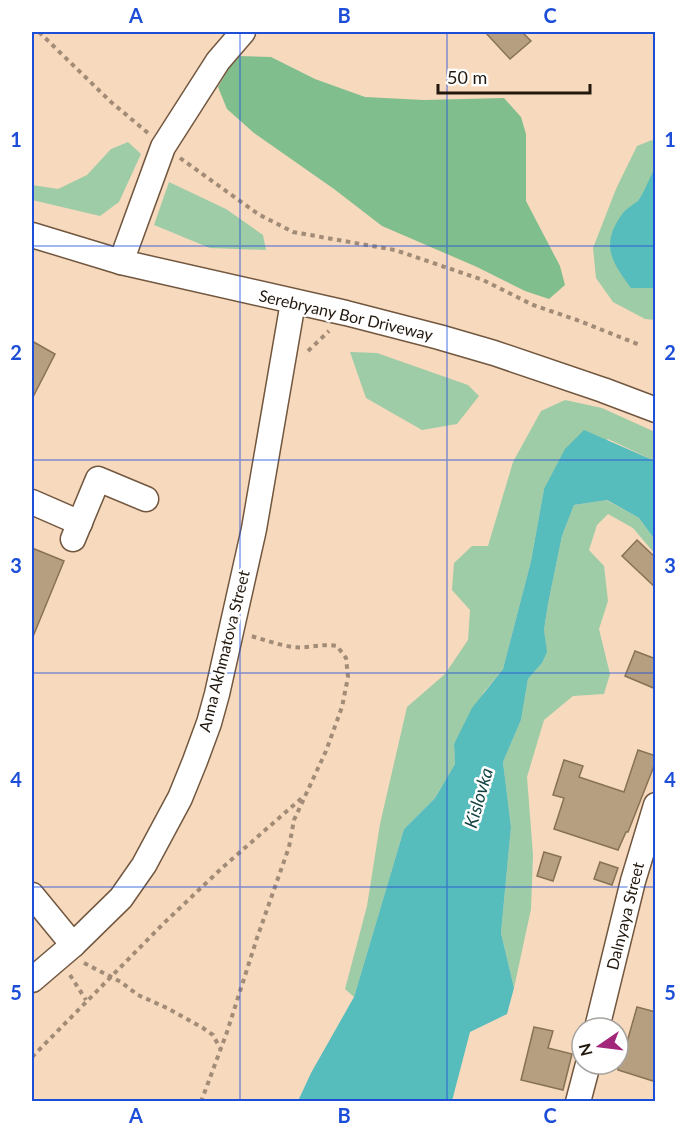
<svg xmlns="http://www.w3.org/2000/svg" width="687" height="1133" viewBox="0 0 687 1133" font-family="Lato,sans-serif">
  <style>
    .green { fill: #9ecca7 }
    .forest { fill: #80be8e }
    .water { fill: #57bcbc }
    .building { fill: #b59f80; stroke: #877255; stroke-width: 1.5 }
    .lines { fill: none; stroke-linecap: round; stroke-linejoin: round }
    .minor-casing { stroke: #71573f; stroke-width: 27 }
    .path { stroke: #a28c77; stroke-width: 4; stroke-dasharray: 4.5 4.5; stroke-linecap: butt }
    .minor { stroke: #fff; stroke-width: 24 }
    .grid { fill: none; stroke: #1d4ed8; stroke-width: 1.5; stroke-opacity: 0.55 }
    .labels { text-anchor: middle; stroke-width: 5; stroke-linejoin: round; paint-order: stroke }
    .street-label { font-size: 16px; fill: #22180e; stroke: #fff }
    .water-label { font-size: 18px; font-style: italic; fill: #144343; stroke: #fff }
    .neatline { fill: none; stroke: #1d4ed8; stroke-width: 2 }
    .grid-label { font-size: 20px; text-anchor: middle; font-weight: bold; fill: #1d4ed8 }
  </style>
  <rect width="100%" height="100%" fill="#f7d9bd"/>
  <g class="green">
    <polygon points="652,140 656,143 655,320 645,319 613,302 596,278 593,248 616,189 637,146"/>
    <polygon points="128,142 141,154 119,202 100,216 32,200 32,185 58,189 87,175 111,149"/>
    <polygon points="169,182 226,209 263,235 266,250 210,248 154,225"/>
    <polygon points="350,352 377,353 468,385 479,396 457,424 422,430 366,398"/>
    <polygon points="565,400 602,408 655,432 655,461 608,439 544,489 531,561 503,669 484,692 454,744 455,764 435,798 404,829 354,997 345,989 367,906 380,824 407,707 445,674 468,640 470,610 452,590 454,563 472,546 488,546 513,462 541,411"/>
    <polygon points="606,500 639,518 655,540 655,554 633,528 608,514 597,525 589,550 604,566 608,601 599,629 610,674 604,694 573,696 544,720 527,777 533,855 531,909 514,988 501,933 511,827 503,762 521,720 528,679 542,663 546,652 544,630 548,604 562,536 574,505"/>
  </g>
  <polygon class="forest" points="236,56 271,57 315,79 365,97 424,100 504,98 521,117 526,134 526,201 560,266 565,285 549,299 525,291 477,267 382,226 334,189 254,133 227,109 218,87"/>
  <g class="water">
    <path d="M653 172 656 184 655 288H631C611 261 600 244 623 213 627 208 633 205 638 201 644 193 648 181 653 172Z"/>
    <polygon points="584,430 655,461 655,540 639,518 607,500 574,505 562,536 548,604 544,630 547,652 542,663 528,679 521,720 503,762 511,827 501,933 514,988 507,1014 470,1032 452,1101 298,1101 311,1073 354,997 404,829 435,798 455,764 454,744 472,708 503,669 531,561 544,489 565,449"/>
  </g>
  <g class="building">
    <polygon points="485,32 522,32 531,41 510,59"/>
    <polygon points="32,341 55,354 32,399"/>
    <polygon points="637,540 656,558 656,588 622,556"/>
    <polygon points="32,548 64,561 32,639"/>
    <polygon points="635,651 656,659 656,689 625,676"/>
    <polygon points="638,750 656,756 656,761 628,832 626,832 618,850 554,829 564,798 553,795 564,760 583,766 579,777 624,792"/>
    <polygon points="544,852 561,857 553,881 537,876"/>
    <polygon points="600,862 618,868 612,885 594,879"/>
    <polygon points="637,1007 656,1012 656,1072 653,1081 618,1070 618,1047 625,1049"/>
    <polygon points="534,1027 553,1031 548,1048 572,1054 563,1090 521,1080"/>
  </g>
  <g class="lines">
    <g class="minor-casing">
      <g id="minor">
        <polyline points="32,235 121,262 346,313 439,337 494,353 603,390 656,410"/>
        <polyline points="121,262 163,147 218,61 243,32"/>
        <polyline points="32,502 80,523"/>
        <polyline points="73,539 98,479 146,499"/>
        <polyline points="32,895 73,945"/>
        <polyline points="32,980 73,945 121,898 144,865 180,798 195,761 209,723 217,694 254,529 293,302"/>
        <polyline points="597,1028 633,881 656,805"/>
        <polyline points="578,1102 588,1064"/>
      </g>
    </g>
    <g class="path">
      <polyline points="39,32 111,102 148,133"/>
      <polyline points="180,158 258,214 293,232 395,250 483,280 533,305 577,320 640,345"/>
      <polyline points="308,351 329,331"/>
      <polyline points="84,963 121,982 138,995 167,1008 203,1028 213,1035 220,1048"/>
      <polyline points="70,975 86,1000"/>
      <polyline points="32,1057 164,923 223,867 303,797"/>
      <path d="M201 1102 227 1032 257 938 289 847 294 820 326 751 342 707 348 677 346 658 337 646C322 643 308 649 293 647 279 645 265 640 251 636"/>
    </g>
    <use href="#minor" class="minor"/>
  </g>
  <path class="grid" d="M240 32V1102M447 32V1102M32 246H656M32 460H656M32 673H656M32 887H656"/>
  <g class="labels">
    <g class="street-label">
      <text transform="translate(346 315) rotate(13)" y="6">Serebryany Bor Driveway</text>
      <text transform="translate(224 651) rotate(-76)" y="6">Anna Akhmatova Street</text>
      <text transform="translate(625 916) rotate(-76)" y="6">Dalnyaya Street</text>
    </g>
    <g class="water-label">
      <text transform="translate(479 798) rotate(-74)" y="6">Kislovka</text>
    </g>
  </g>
  <rect width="687" height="1133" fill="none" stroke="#ffffff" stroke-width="66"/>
  <g transform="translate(600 1046) rotate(256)"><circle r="28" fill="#ffffff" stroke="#a7a39f" stroke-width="1.5"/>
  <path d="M0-4.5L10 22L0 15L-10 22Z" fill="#a22679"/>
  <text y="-9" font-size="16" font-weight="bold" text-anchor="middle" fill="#22180e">N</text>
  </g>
  <path d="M438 84v9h152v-9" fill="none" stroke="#22180e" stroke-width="3"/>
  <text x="447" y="84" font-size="18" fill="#22180e" stroke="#ffffff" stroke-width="4.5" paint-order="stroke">50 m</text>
  <rect x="33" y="33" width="621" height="1067" class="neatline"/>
  <g class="grid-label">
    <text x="136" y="23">A</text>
    <text x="344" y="23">B</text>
    <text x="550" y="23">C</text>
    <text x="16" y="147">1</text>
    <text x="670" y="147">1</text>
    <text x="16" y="360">2</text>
    <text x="670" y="360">2</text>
    <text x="16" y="573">3</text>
    <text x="670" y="573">3</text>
    <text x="16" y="787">4</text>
    <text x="670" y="787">4</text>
    <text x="16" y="1000">5</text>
    <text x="670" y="1000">5</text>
    <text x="136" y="1123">A</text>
    <text x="344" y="1123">B</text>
    <text x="550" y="1123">C</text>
  </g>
</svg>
